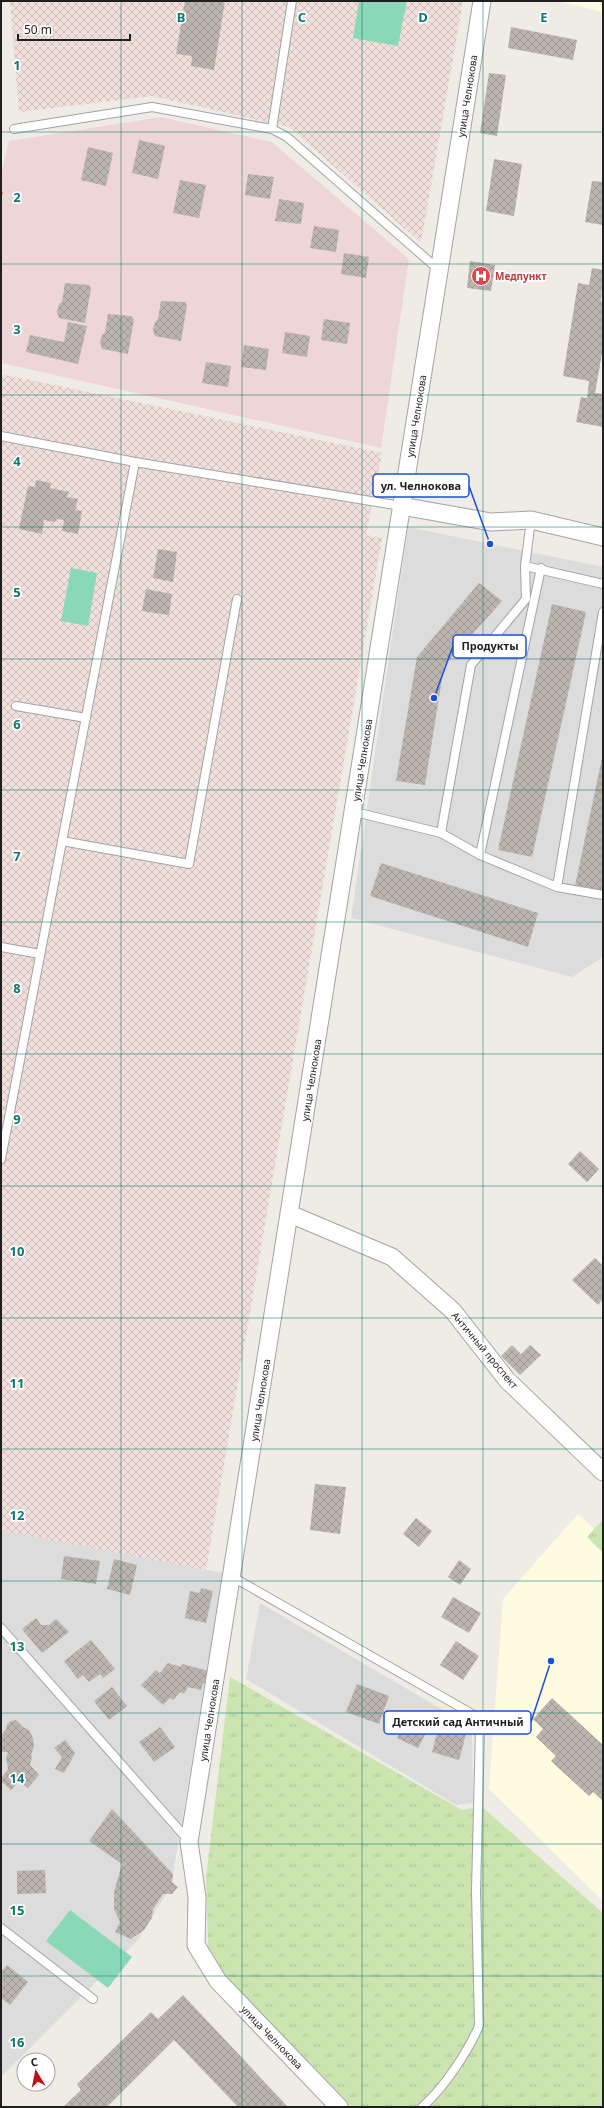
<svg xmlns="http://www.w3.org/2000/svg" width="604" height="2108" viewBox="0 0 604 2108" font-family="'Noto Sans',sans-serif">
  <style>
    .residential { fill: #dddcdc }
    .commercial { fill: #efd6d6 }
    .education { fill: #fdfce1 }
    .military { fill: url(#military-cross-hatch) }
    .grass { fill: url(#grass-tufts) }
    .pitch { fill: #8ad8b7 }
    .building { fill: url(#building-cross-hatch) }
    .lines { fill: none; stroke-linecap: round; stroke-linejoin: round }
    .lane-casing { stroke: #a3a3a3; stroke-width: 10 }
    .street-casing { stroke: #a3a3a3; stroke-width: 19 }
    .path { stroke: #f07e76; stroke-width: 2.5; stroke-dasharray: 2 2; stroke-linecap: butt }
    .lane { stroke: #fff; stroke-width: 8 }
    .street { stroke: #fff; stroke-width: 17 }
    .grid { fill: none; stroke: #0f766e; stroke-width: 1; stroke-opacity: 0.55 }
    .labels { text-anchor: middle; stroke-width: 3.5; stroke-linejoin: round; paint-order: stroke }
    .street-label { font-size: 10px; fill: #1f1f1f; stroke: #fff }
    .health-label { font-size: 10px; font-weight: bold; fill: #be3a42; stroke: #fff; text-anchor: start }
    .grid-label { font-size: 13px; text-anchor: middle; font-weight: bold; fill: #0f766e; stroke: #fff; stroke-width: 3.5; stroke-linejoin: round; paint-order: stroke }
    .leader { fill: none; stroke: #1d4ed8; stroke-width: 1.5 }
    .callout-dot { fill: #1d4ed8; stroke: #fff; stroke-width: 1.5 }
    .callout { fill: #fff; stroke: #1d4ed8; stroke-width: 1.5 }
    .callout-label { font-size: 11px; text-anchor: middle; font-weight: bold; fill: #1f1f1f }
  </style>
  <defs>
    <pattern id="military-cross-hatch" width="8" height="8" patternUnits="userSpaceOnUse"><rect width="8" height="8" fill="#f0dfda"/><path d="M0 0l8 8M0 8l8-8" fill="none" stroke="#cdbfbb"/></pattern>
    <pattern id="grass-tufts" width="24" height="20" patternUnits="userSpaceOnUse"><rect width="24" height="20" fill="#cce5b0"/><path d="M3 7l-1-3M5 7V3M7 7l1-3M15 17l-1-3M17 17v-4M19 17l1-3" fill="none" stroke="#afc497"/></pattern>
    <pattern id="building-cross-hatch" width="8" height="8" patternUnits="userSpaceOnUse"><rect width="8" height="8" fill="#bcb5af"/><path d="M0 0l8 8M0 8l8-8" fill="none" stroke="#a19b96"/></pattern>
  </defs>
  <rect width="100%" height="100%" fill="#efece6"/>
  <g class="residential">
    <polygon points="408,527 603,567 603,957 572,977 351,918"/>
    <polygon points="1,1530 223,1573 171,1886 138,1940 1,2077"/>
    <polygon points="260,1603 472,1727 473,1803 456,1805 246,1679"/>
  </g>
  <polygon class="commercial" points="161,117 272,142 409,259 381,448 1,363 1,174 9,141"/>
  <g class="education">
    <polygon points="557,1 603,1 603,12"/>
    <polygon points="578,1514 603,1537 603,1901 489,1789 503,1599"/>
  </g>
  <g class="military">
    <polygon points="10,1 463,1 421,243 289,127 152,96 19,112"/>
    <polygon points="1,374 382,453 366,535 382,538 206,1570 1,1530"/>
  </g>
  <g class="grass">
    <polygon points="603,1519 603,1553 587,1537"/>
    <polygon points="230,1677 462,1810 481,1806 603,1913 603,2107 351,2107 227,1978 208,1946 206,1878"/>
  </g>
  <g class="pitch">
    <polygon points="359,1 407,1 398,46 353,38"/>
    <polygon points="71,568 97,573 88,626 61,621"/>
    <polygon points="70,1910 132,1957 108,1988 46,1941"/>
  </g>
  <g class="building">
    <polygon points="185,1 225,1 214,70 191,66 192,56 176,54"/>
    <polygon points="511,27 577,40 573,60 508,48"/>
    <polygon points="489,73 506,75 497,136 480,133"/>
    <polygon points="139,140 165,146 158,179 132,173"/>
    <polygon points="88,147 113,153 106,186 81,180"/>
    <polygon points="494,159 522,164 514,216 486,211"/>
    <polygon points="248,174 274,177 270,199 245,195"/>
    <polygon points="180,180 206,185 199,218 173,213"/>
    <polygon points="592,181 603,182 603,225 585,222"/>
    <polygon points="279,199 304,203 301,224 275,221"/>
    <polygon points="314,226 339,230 336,252 310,248"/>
    <polygon points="344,253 369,257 366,278 341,274"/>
    <polygon points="470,261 495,265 491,291 467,288"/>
    <polygon points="592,268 603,270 601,302 603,302 603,348 595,393 603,394 603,427 576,422 581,397 587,398 589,381 563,376 578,283 589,285"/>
    <polygon points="65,283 89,285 91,288 85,323 59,318 57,312 59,304 62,302"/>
    <polygon points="161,301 185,302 187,305 181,341 155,336 153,330 155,322 158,319"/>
    <polygon points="108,314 131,316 134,319 128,354 102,349 100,343 102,335 105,332"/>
    <polygon points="324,319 350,323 347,344 321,340"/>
    <polygon points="68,322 87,326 78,364 26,352 30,335 64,342"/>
    <polygon points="285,332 310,336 307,357 282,353"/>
    <polygon points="244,345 269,349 266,370 241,367"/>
    <polygon points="206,362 231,366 228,387 202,383"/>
    <polygon points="36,480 51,483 50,488 69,492 67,497 78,499 75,510 82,511 78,534 62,531 64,520 56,519 55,522 44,520 42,534 19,529 28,486 35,487"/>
    <polygon points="158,549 177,552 173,582 153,578"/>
    <polygon points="479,583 502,601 444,666 425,785 396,781 417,657"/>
    <polygon points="146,589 172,594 169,615 142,611"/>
    <polygon points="552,604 586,612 532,857 498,850"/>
    <polygon points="602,758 603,758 603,892 575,886"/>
    <polygon points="381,863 538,913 528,947 370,896"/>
    <polygon points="580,1151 599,1169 587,1182 568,1164"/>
    <polygon points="595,1258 603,1266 603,1299 598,1305 572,1280"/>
    <polygon points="512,1345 521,1354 530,1345 541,1355 520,1375 501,1356"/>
    <polygon points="315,1484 346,1487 340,1534 310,1530"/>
    <polygon points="416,1518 432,1531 419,1547 403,1534"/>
    <polygon points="64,1556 100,1561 96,1584 61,1579"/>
    <polygon points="114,1559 137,1565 130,1595 107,1589"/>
    <polygon points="459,1560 471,1569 460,1585 448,1577"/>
    <polygon points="201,1588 213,1591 206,1623 185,1618 190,1591 200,1593"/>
    <polygon points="453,1597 481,1613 469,1633 441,1617"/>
    <polygon points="36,1618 41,1625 49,1625 56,1619 69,1632 42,1653 22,1629"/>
    <polygon points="91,1640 115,1669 103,1678 100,1674 89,1682 83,1675 78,1679 64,1661"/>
    <polygon points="456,1641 479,1656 463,1680 440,1665"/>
    <polygon points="168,1663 181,1667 182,1664 209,1671 207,1684 203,1683 201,1690 188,1687 184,1694 180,1692 173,1700 170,1698 163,1705 141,1685 156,1670 160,1673"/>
    <polygon points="357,1684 389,1696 379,1724 346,1712"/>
    <polygon points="112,1687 127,1706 109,1720 94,1701"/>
    <polygon points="552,1698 603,1745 603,1801 593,1792 589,1796 551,1761 556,1756 536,1737 543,1729 533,1719"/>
    <polygon points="408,1715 430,1725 418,1748 397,1738"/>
    <polygon points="16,1720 23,1727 29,1730 33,1738 34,1747 31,1754 32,1757 30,1765 39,1775 28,1788 19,1781 11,1790 1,1781 1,1778 8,1769 6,1757 8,1752 1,1752 1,1736 6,1729 7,1724 11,1721"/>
    <polygon points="439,1726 466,1734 459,1760 432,1752"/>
    <polygon points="160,1727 175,1747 154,1762 139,1742"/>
    <polygon points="65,1740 75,1753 64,1773 55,1769 62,1757 54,1748"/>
    <polygon points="112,1809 173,1874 172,1882 178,1887 172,1894 163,1894 153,1909 152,1918 144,1930 131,1939 115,1932 120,1922 114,1909 114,1892 122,1864 89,1841"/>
    <polygon points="45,1870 46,1893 17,1894 17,1871"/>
    <polygon points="7,1965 28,1982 10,2005 1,1998 1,1972"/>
    <polygon points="183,1995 288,2107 238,2107 174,2040 107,2107 63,2107 81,2090 77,2084 151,2012 158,2019"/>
  </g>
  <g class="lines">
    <g class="lane-casing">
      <g id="lane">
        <polyline points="14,129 152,107 272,129 287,137 439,270"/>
        <polyline points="272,129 292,1"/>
        <polyline points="1,436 135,462 401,506"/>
        <polyline points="525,566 603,584"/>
        <polyline points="16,706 86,718"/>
        <polyline points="355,812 441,833 471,665 526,599 525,566 531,520"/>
        <polyline points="441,833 480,855 557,887 603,612"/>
        <polyline points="62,841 189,864 237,599"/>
        <polyline points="480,855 541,568"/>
        <polyline points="557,887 603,895"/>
        <polyline points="1,947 40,954"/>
        <polyline points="1,1159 135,462"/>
        <path d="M231 1576 474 1715 480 1728 476 1891 479 2026C467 2053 444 2088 422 2107"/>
        <polyline points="1,1628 189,1841"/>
        <polyline points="1,1928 93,1999"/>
      </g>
    </g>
    <g class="street-casing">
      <g id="street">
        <polyline points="401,506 491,522 531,520 603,537"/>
        <polyline points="290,1214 392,1257 453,1311 507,1380 603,1472"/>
        <polyline points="339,2107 218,1981 196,1945 197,1897 189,1842 482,1"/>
      </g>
    </g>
    <g class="path">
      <polyline points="1,1 4,1"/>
      <polyline points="1,193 3,193"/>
    </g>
    <use href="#lane" class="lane"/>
    <use href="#street" class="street"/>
  </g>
  <path class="grid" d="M121 1V2107M242 1V2107M362 1V2107M483 1V2107M1 132H603M1 264H603M1 395H603M1 527H603M1 659H603M1 790H603M1 922H603M1 1054H603M1 1186H603M1 1318H603M1 1449H603M1 1581H603M1 1713H603M1 1844H603M1 1976H603"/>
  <defs>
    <g id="hospital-disc" transform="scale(1)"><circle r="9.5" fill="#e0444e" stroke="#fff"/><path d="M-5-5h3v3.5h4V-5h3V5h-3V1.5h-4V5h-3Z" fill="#fff"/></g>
  </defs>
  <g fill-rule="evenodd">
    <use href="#hospital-disc" x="481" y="276"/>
  </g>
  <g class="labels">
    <g class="street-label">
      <text transform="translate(467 96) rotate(-81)" y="4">улица Челнокова</text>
      <text transform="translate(416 416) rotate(-81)" y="4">улица Челнокова</text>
      <text transform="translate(362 760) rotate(-81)" y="4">улица Челнокова</text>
      <text transform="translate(311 1080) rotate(-81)" y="4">улица Челнокова</text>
      <text transform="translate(485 1350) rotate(50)" y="4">Античный проспект</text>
      <text transform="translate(260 1400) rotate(-81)" y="4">улица Челнокова</text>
      <text transform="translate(209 1720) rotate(-81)" y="4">улица Челнокова</text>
      <text transform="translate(272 2037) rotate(46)" y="4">улица Челнокова</text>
    </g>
    <g class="health-label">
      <text x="495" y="280">Медпункт</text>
    </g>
  </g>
  <g class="grid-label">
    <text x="181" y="22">B</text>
    <text x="302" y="22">C</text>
    <text x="423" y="22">D</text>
    <text x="544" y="22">E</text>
    <text x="17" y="70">1</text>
    <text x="17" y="202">2</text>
    <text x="17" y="334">3</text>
    <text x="17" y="466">4</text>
    <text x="17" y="597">5</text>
    <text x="17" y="729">6</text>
    <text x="17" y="861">7</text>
    <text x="17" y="993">8</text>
    <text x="17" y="1124">9</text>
    <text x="17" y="1256">10</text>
    <text x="17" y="1388">11</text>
    <text x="17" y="1520">12</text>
    <text x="17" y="1651">13</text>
    <text x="17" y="1783">14</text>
    <text x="17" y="1915">15</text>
    <text x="17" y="2047">16</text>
  </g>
  <path class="leader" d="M490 544L469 486M434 698L453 646M551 1661L531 1722"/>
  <g class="callout-dot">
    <circle cx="490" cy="544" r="4"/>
    <circle cx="434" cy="698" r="4"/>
    <circle cx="551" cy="1661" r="4"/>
  </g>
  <g class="callout">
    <rect x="373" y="474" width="96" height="23" rx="4"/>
    <rect x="453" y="635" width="73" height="23" rx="4"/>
    <rect x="384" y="1711" width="147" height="23" rx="4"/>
  </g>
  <g class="callout-label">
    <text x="421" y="490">ул. Челнокова</text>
    <text x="490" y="650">Продукты</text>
    <text x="458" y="1726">Детский сад Античный</text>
  </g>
  <rect width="604" height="2108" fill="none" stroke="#1f1f1f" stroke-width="4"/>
  <g transform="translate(36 2072) rotate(350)"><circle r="19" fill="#ffffff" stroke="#a5a5a5"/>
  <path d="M0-3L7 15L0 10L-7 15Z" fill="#c00e15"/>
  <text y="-6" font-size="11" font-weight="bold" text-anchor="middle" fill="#1f1f1f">С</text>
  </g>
  <path d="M18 34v6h112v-6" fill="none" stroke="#1f1f1f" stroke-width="2"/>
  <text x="24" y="34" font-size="12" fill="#1f1f1f" stroke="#ffffff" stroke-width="3" paint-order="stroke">50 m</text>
</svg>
